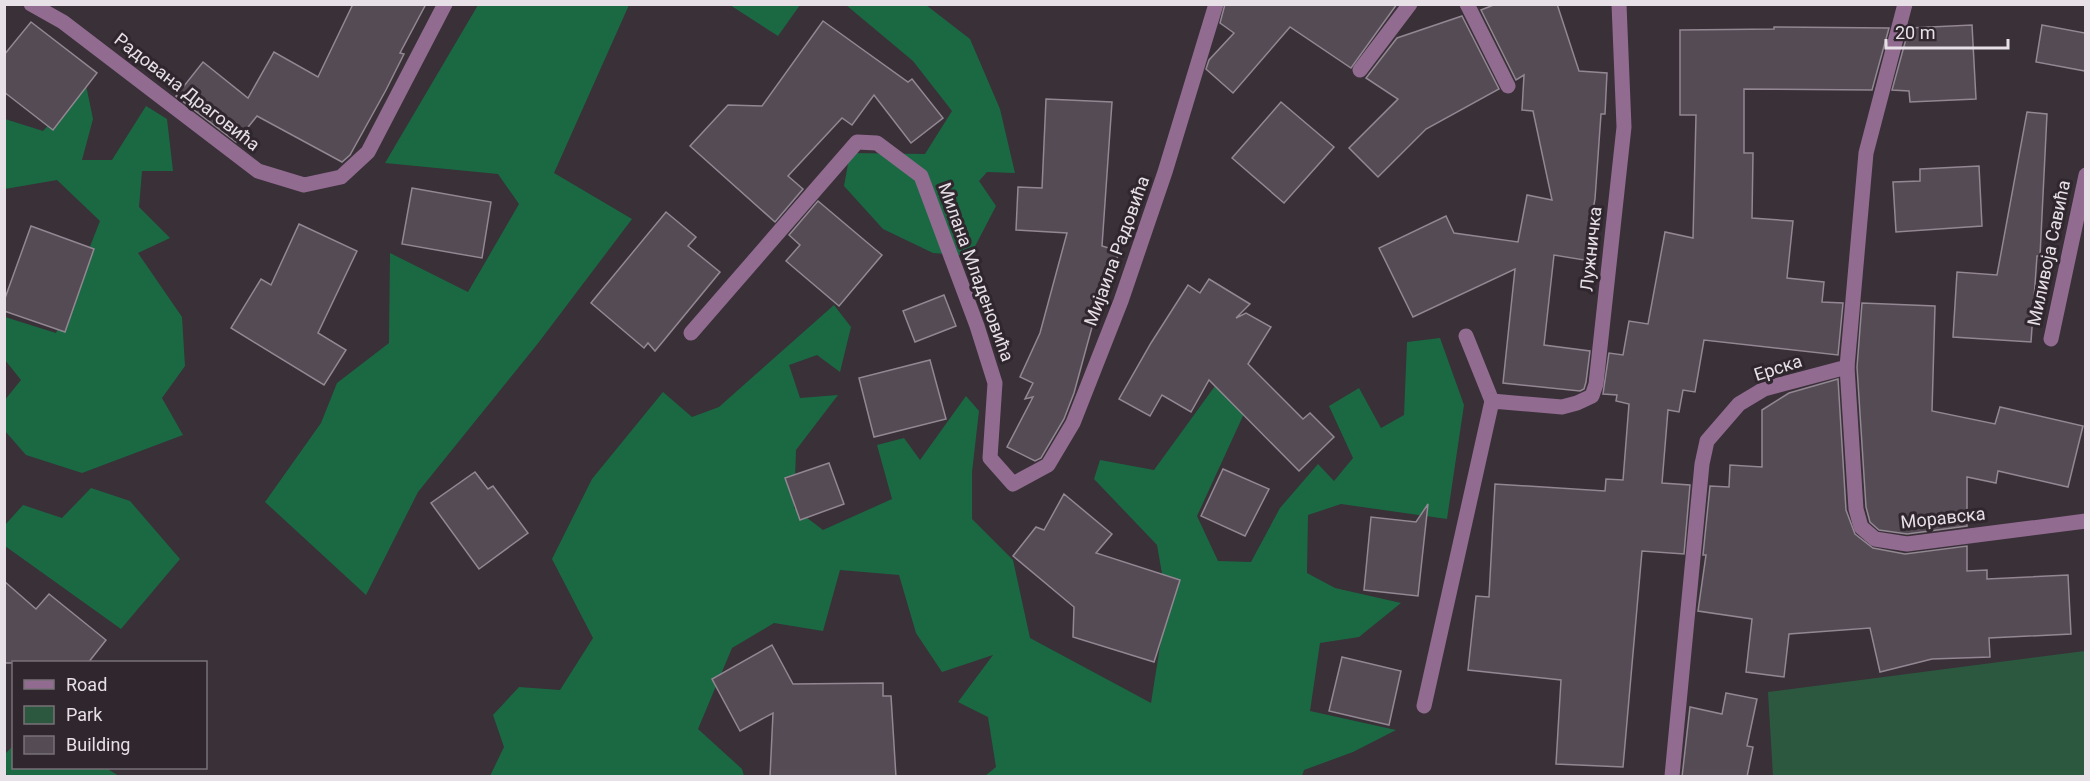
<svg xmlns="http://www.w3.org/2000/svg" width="2090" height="781" viewBox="0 0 2090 781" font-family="Roboto,sans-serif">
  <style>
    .green { fill: #2d5840 }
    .forest { fill: #1a6943 }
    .building { fill: #554b55; stroke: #928792; stroke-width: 1.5 }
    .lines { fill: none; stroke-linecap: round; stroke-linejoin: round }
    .minor { stroke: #916b90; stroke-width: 15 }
    .labels { text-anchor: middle; stroke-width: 6; stroke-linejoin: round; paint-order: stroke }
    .street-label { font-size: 18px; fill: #e7e1e7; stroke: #2f262e }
  </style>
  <rect width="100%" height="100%" fill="#393038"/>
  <polygon class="green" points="2085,651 2085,776 1773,776 1768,692"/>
  <g class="forest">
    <polygon points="478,5 629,5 554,173 632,219 539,342 418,492 366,595 265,502 321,423 337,383 389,343 390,253 468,292 519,204 498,174 385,163"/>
    <polygon points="730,5 800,5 778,36"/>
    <polygon points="846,5 926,5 970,39 1000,109 1015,173 987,172 979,181 996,206 970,256 933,253 883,229 844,186 850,153 925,154 952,111 913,61"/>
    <polygon points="86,85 93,119 82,160 112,160 146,106 167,119 173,171 142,171 139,207 170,238 138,253 182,317 185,366 162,398 183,435 82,473 26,455 5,431 4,401 21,380 5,360 5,317 56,333 100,221 57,180 5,189 5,119 43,131"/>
    <polygon points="834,305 851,327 840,372 817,355 789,365 800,398 838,395 796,450 794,508 823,530 892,499 877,445 904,438 920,460 966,396 979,411 972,472 972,519 1013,560 1030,638 1151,703 1167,602 1157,545 1094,479 1100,460 1154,470 1215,386 1248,405 1197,516 1218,561 1251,562 1280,508 1318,464 1334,481 1353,458 1329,406 1359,388 1381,428 1404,415 1407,342 1440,338 1464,405 1447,519 1341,504 1308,515 1307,573 1335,588 1401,603 1359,637 1320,643 1310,711 1396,730 1353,752 1304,770 1302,776 985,776 996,767 988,717 958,702 993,655 942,672 916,633 899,575 840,570 823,631 774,623 732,648 698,729 742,769 744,776 490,776 504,747 493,715 519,687 560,690 593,638 552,559 592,479 663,392 692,417 719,407"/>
    <polygon points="91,488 130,501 180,559 121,629 5,546 5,525 23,505 62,518"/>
    <polygon points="13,746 14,768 106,768 119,776 8,776 5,773 5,754"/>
  </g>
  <g class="building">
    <polygon points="353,4 426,4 400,53 404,54 386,90 350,155 342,162 257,116 236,142 176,96 203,62 248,98 274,52 318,77"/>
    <polygon points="1225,4 1397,4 1351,68 1290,27 1233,93 1206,69 1209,60 1234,33 1220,23"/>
    <polygon points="1496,4 1557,4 1579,71 1607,73 1605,114 1601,114 1595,199 1584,260 1554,255 1544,345 1590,351 1586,382 1584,389 1580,391 1503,383 1515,269 1413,317 1379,248 1446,216 1454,233 1518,242 1527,195 1552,200 1533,111 1522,110 1524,75 1516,80 1481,10"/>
    <polygon points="1462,16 1499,89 1426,129 1378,177 1349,148 1398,99 1366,78 1397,38"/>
    <polygon points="823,21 908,82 912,79 943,118 911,143 874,95 852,125 842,118 788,176 803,189 775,222 690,146 728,105 762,106"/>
    <polygon points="31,22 97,73 53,130 4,92 4,55"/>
    <polygon points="1972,25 1976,99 1910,102 1909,91 1892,90 1909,28"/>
    <polygon points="2042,25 2085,33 2085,71 2036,62"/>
    <polygon points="1774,27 1889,28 1872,90 1744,89 1744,153 1753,153 1752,218 1793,221 1787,278 1824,282 1822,302 1843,303 1838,355 1704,340 1695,392 1683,390 1679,412 1668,410 1662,483 1690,485 1684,554 1642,551 1623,767 1556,764 1561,680 1468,670 1476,596 1489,597 1495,484 1605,491 1606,479 1623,480 1629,404 1616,401 1617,395 1603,394 1609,353 1623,355 1629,321 1648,324 1665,232 1693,238 1696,115 1680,115 1680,30 1774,29"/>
    <polygon points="1046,99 1112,102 1102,246 1119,251 1107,296 1101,294 1074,393 1064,419 1041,458 1035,461 1007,447 1033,397 1025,399 1033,383 1020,377 1040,333 1067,233 1016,230 1018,187 1042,188"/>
    <polygon points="1281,102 1334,147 1284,203 1232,158"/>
    <polygon points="2027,112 2047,114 2040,256 2037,256 2031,342 1953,337 1957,272 1997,275"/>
    <polygon points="1979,166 1982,226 1896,232 1893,182 1920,181 1920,169"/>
    <polygon points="412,188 491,202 482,258 402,244"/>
    <polygon points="818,201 882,255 839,306 786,261 800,245 789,235"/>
    <polygon points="666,212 696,237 688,246 720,272 655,351 648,343 644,348 591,303"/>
    <polygon points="299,224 357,251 318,333 346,350 324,385 231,328 261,279 271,285"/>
    <polygon points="31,226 94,249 65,332 4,311 4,301"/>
    <polygon points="1209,279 1250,304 1236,318 1246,313 1271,327 1248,364 1303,419 1310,413 1334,437 1299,471 1209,380 1191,412 1162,395 1150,416 1119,399 1151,343 1188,285 1200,293"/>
    <polygon points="944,295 956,326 915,342 903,311"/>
    <polygon points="1862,303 1935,306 1932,411 1995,424 2000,407 2083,426 2068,487 1998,471 1996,483 1967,477 1967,526 1907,534 1879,530 1870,522 1866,507 1857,367"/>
    <polygon points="930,360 946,419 874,437 859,378"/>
    <polygon points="1838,379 1846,510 1855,534 1873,548 1905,554 1967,546 1967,571 1987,570 1987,579 2068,575 2071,634 1989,638 1990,657 1932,659 1880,672 1870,628 1789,634 1784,677 1746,672 1752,619 1698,611 1706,555 1703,555 1710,486 1729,487 1730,465 1762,467 1762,410 1789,393"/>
    <polygon points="829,463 844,504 800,520 785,478"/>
    <polygon points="1223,469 1269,489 1245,536 1201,516"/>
    <polygon points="475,472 488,489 493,486 528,533 479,569 431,503"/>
    <polygon points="1064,494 1112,534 1096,553 1180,580 1154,662 1073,637 1074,607 1013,556 1036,527 1044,530"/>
    <polygon points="1428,504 1418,596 1364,590 1371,517 1416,522"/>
    <polygon points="4,581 36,609 49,594 106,640 88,663 4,663"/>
    <polygon points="772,645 793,684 883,683 883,696 891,696 896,777 770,777 773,713 740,731 712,679"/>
    <polygon points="1342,657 1401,671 1389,725 1329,711"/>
    <polygon points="1726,693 1757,699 1747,746 1753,747 1747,777 1682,777 1690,707 1722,714"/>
  </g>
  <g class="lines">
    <g class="minor">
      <polyline points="31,4 63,22 258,171 304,185 341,177 368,152 445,4"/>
      <polyline points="1467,4 1508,86"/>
      <polyline points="1360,70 1410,4"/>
      <polyline points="691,333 857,142 877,143 921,176 977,326 995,383 990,458 1013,484 1048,465 1073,423 1121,301 1165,172 1216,4"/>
      <polyline points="1466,336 1492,401"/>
      <polyline points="2051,339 2086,175"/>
      <polyline points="1847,367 1856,509 1861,527 1875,539 1907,544 2086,521"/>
      <polyline points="1424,706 1492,401 1562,407 1577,403 1592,396 1596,384 1624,127 1619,4"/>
      <polyline points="1672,776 1702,464 1707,441 1739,404 1764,389 1847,367 1866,153 1905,4"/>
    </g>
  </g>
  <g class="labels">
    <g class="street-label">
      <text transform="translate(187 92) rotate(38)" y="6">Радована Драговића</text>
      <text transform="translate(1591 249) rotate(-84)" y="6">Лужничка</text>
      <text transform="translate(1117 251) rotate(-70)" y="6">Мијаила Радовића</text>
      <text transform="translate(2049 253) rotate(-78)" y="6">Миливоја Савића</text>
      <text transform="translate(976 272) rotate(70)" y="6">Милана Младеновића</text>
      <text transform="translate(1778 368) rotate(-18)" y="6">Ерска</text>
      <text transform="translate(1943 518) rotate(-6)" y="6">Моравска</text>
    </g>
  </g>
  <rect width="2090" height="781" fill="none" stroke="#e7e1e7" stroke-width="12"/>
  <rect x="12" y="661" width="195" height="108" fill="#2f262e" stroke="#797178" stroke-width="1.5"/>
  <rect x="24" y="680" width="30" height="9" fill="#916b90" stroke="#797178" stroke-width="1.5"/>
  <text x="66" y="691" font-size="18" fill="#e7e1e7">Road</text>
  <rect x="24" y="706" width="30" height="18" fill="#2d5840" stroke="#797178" stroke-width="1.5"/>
  <text x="66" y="721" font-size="18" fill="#e7e1e7">Park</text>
  <rect x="24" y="736" width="30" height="18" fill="#554b55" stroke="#797178" stroke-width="1.5"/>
  <text x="66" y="751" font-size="18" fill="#e7e1e7">Building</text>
  <path d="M1886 39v9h122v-9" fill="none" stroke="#e7e1e7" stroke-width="3"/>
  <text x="1895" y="39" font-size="18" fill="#e7e1e7" stroke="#2f262e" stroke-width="4.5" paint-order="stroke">20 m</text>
</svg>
